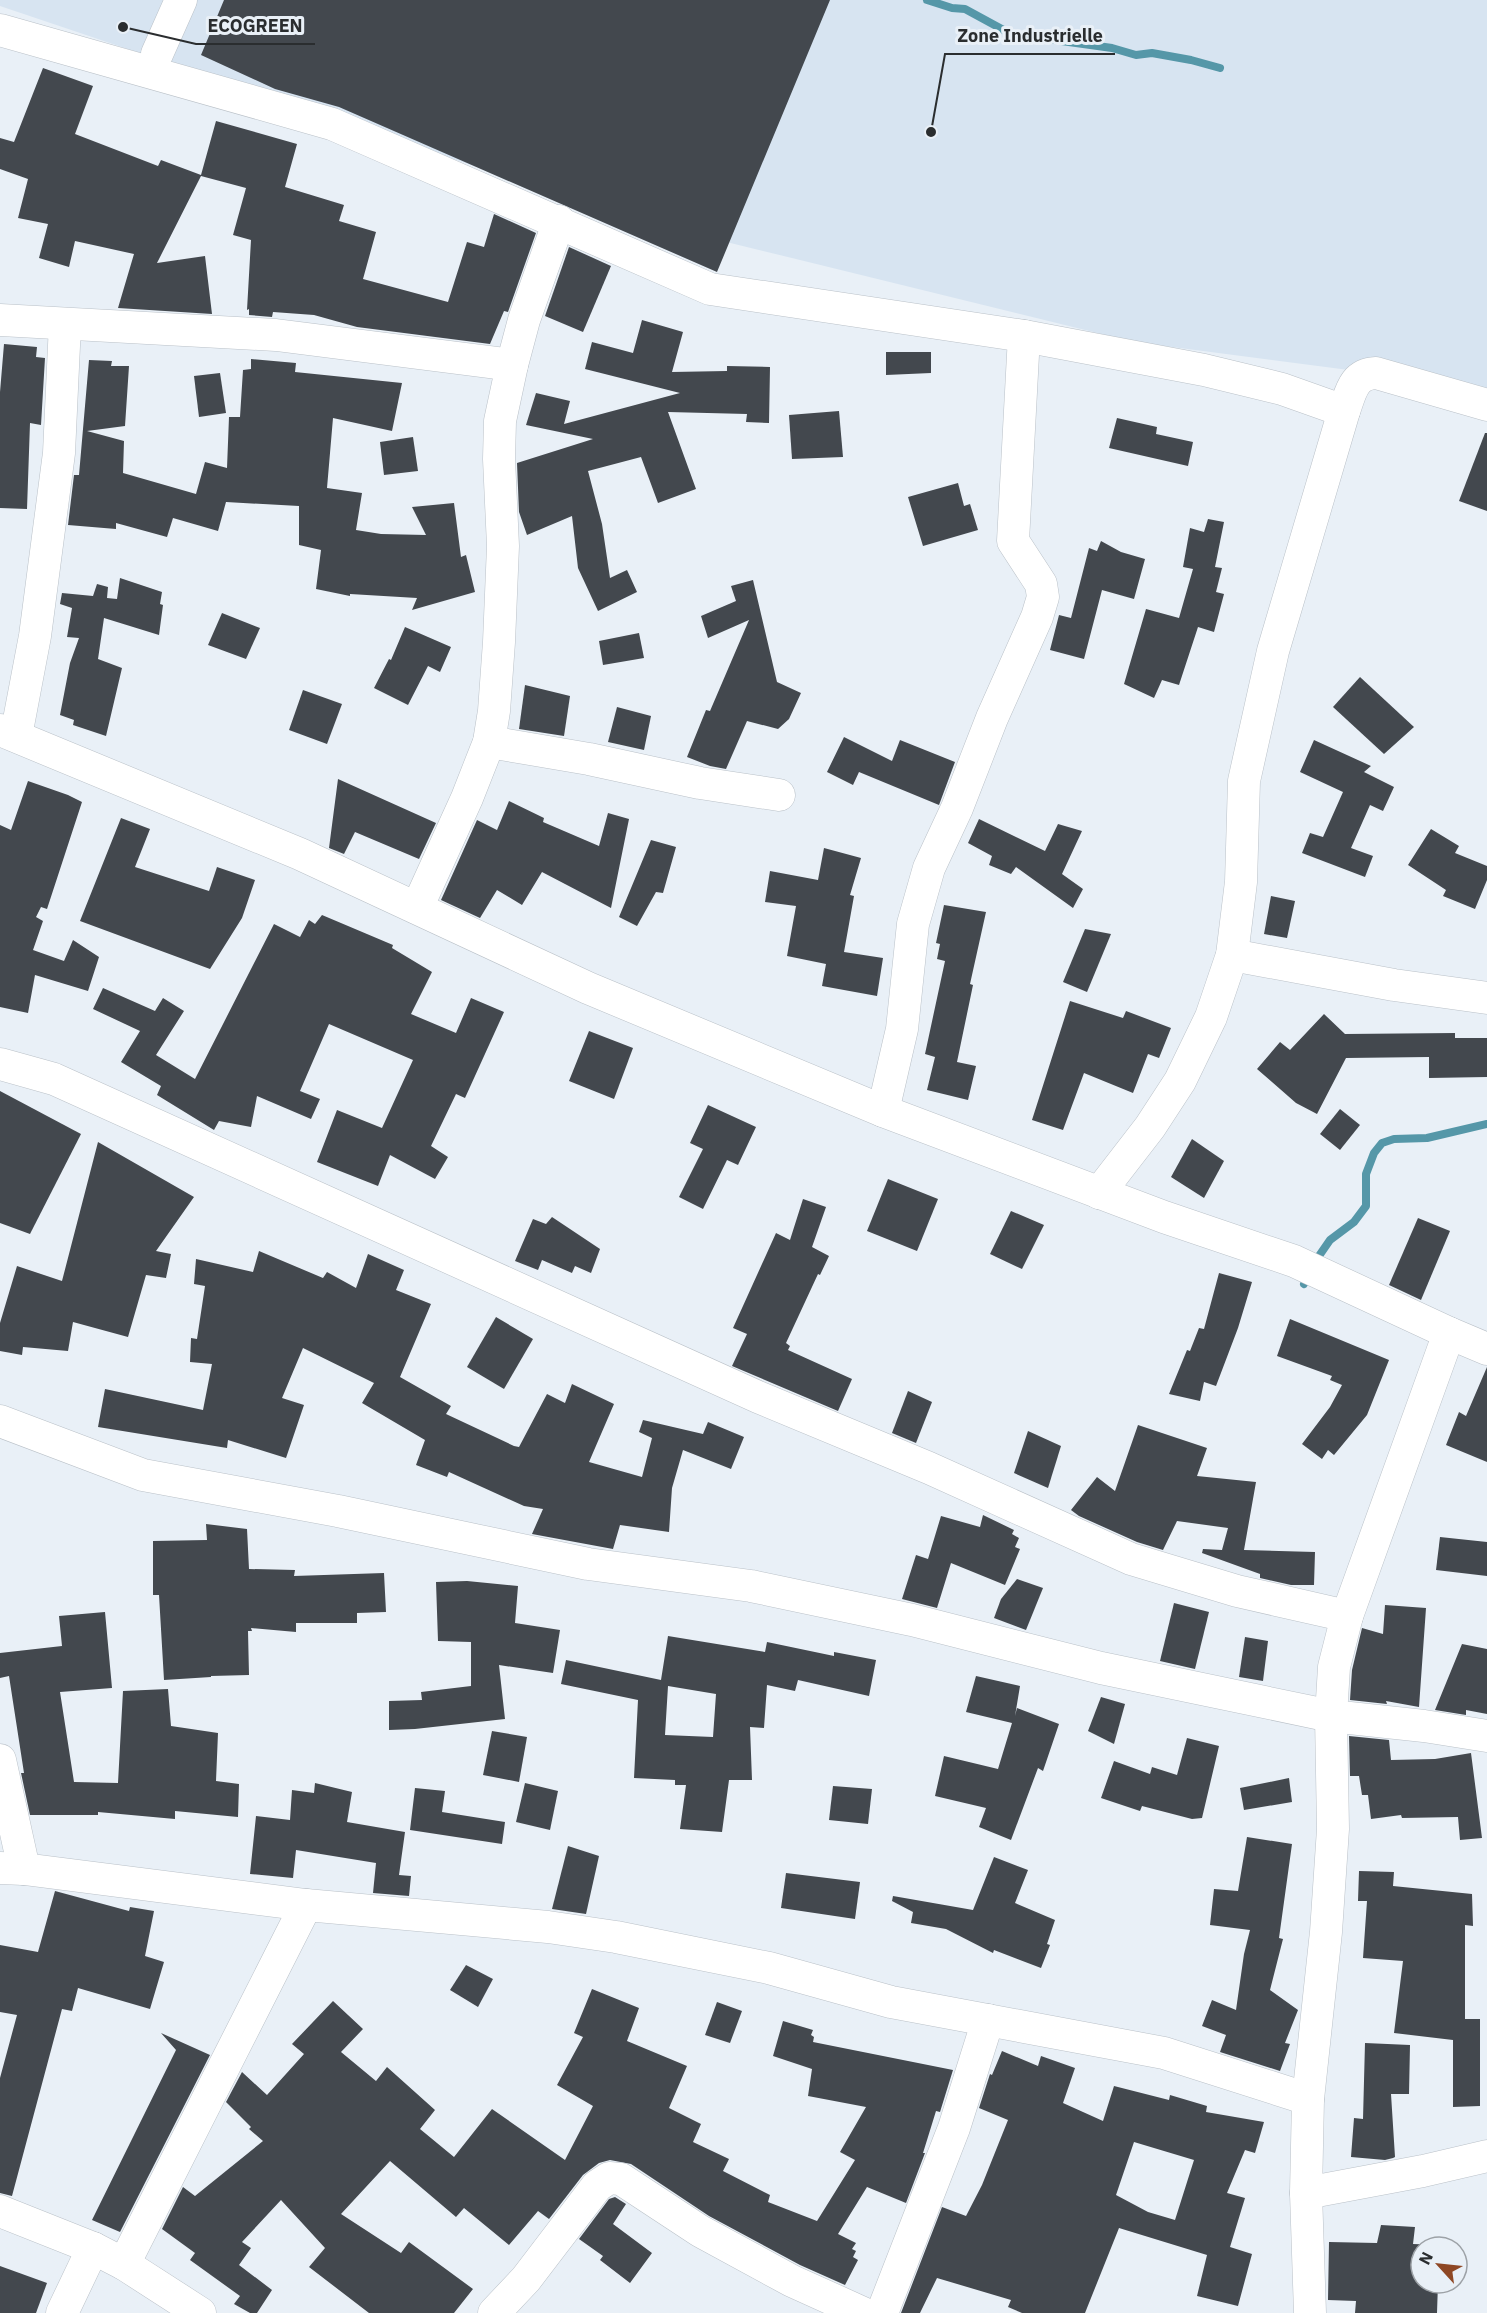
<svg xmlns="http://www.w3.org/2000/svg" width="1487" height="2313" viewBox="0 0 1487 2313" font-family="'IBM Plex Sans',sans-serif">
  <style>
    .built { fill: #d7e4f1 }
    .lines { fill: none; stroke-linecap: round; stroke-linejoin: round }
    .stream { stroke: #5597a8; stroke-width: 8 }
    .building { fill: #43484e; fill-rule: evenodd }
    .minor-casing { stroke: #bac1c8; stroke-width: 33 }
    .minor { stroke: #fff; stroke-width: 32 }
    .leader { fill: none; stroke: #2a2d2f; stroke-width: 2 }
    .callout-dot { fill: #2a2d2f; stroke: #e9f0f7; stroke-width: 2 }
    .callout-label { font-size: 18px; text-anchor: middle; font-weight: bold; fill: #2a2d2f; stroke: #e9f0f7; stroke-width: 6; stroke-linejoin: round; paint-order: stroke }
  </style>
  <rect width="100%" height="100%" fill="#e9f0f7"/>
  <polygon class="built" points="0,0 1487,0 1487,388 1134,342 629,218 0,6"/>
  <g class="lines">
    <g class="stream">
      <polyline points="927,0 952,8 965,9 1011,34 1112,48 1136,55 1152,53 1191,60 1220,68"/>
      <polyline points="1304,1284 1312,1266 1330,1240 1354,1222 1366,1206 1366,1174 1374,1153 1382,1143 1394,1139 1427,1138 1487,1124"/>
    </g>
  </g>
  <g class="building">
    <polygon points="224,0 830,0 717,272 339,107 275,89 201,55"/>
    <polygon points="43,68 93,86 75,134 158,166 161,160 201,175 216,121 297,144 285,187 344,205 339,221 376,232 363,279 448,302 467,242 484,247 494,214 536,233 508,312 504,311 490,344 357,327 314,315 273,312 272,317 249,315 249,309 247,310 251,240 233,235 246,188 201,176 157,263 205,256 212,314 118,308 134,254 75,241 69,267 39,258 48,224 18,218 28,179 0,169 0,138 14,142"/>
    <polygon points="569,247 611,266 583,332 545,316"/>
    <polygon points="642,320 683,332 672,372 727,371 727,366 770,367 769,423 746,422 747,414 668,412 696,489 658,503 641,457 588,471 602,524 610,578 627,570 637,592 598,611 578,568 572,516 527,535 519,512 517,463 593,439 526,425 536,393 570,401 564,424 680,393 585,369 592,342 633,353"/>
    <polygon points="4,344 37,347 36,357 45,358 41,425 30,423 27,509 0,508 0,392"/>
    <polygon points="886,352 931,352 931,373 886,375"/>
    <polygon points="251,359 296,363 295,372 402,383 392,431 333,418 327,488 362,493 356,530 381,534 426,535 412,507 454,503 461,557 466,555 475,592 412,610 417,598 350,594 350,596 316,589 321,550 299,545 299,506 226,502 218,531 173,518 167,537 116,523 116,529 68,525 74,475 79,475 89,360 112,361 111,366 129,366 125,426 87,431 124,441 123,473 196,494 205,462 227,468 229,417 240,417 243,370 251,369"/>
    <polygon points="220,373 226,413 199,417 194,376"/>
    <polygon points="839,411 843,457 792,459 789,415"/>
    <polygon points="1117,418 1157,427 1156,434 1193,442 1188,466 1109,448"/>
    <polygon points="1485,433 1487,433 1487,511 1459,501"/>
    <polygon points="413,437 418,471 384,475 380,442"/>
    <polygon points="958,483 964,506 970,504 978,530 923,546 908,497"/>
    <polygon points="1208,519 1224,522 1215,567 1222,568 1216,592 1224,594 1214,632 1198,627 1179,685 1162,680 1154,698 1124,684 1146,609 1179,618 1193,569 1183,567 1190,528 1204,532"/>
    <polygon points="1101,541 1121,552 1145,559 1134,599 1102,590 1084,659 1050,650 1059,615 1071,618 1089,548 1097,551"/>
    <polygon points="120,578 162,592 160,604 163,605 159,635 104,618 98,659 122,668 106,736 73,725 74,720 60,715 70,663 79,638 67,637 72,608 60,604 62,593 93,596 97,584 108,587 107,598 117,599"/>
    <polygon points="753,580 777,682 801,693 789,719 778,729 747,721 726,769 710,766 687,757 706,710 710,711 749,620 708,638 701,616 736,601 731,586"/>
    <polygon points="222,613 260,628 246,659 208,645"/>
    <polygon points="405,627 451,647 440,672 428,666 408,705 374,688 389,659 391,660"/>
    <polygon points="639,633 644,658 603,665 599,641"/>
    <polygon points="1360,677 1414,727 1384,754 1333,707"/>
    <polygon points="525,685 570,696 564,736 519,729"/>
    <polygon points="303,690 342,704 327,744 289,730"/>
    <polygon points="617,707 651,716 644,750 608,742"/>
    <polygon points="844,737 892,761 900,740 955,762 939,805 859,772 853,785 827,772"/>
    <polygon points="1314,740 1371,766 1364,772 1394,787 1383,811 1370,805 1351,848 1373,856 1365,877 1302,853 1310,833 1323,837 1343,792 1300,772"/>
    <polygon points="338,779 436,823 419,859 355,832 344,854 329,848"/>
    <polygon points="28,781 68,795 82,802 47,909 41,907 36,917 43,921 33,950 64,961 73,940 99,957 88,991 35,975 28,1013 0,1007 0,825 11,830"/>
    <polygon points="509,801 544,818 543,822 599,846 608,813 629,819 611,908 542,872 522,905 497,890 480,918 441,900 477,820 497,830"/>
    <polygon points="121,818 150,829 135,867 209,891 217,867 255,880 242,918 210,969 80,921"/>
    <polygon points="979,819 1045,851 1058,824 1082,831 1062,874 1083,889 1073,908 1016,867 1011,874 989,865 992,856 968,843"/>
    <polygon points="1431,829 1459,846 1455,853 1487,866 1487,880 1475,909 1443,896 1446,890 1408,865"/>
    <polygon points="651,840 676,847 663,893 656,892 637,926 619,917"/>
    <polygon points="824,848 861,858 850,895 854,896 844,952 883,958 877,996 822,986 826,964 787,956 796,906 765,902 770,871 818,880"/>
    <polygon points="1271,896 1295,901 1287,938 1264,934"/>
    <polygon points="944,905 986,912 970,984 973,985 957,1062 976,1066 968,1100 927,1090 935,1057 925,1054 945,961 937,959 940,944 936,943"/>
    <polygon points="322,915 393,945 392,948 432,972 411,1014 456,1033 471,998 504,1012 465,1098 456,1094 431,1146 448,1157 435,1179 390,1155 378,1186 317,1162 337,1110 382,1128 413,1060 329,1024 300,1091 320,1099 311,1119 257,1096 251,1127 219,1121 214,1130 157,1095 161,1086 121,1062 140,1031 93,1009 103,988 155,1011 163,998 184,1011 156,1055 195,1079 274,924 300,937 309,920 315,924"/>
    <polygon points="1085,929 1111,934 1087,992 1063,982"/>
    <polygon points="1070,1001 1123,1018 1126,1011 1171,1028 1159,1058 1148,1054 1133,1093 1084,1073 1063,1130 1032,1120"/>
    <polygon points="1324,1014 1345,1034 1455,1033 1455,1038 1487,1038 1487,1077 1429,1078 1429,1057 1346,1058 1317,1114 1296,1103 1257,1069 1280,1042 1290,1050"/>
    <polygon points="589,1031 633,1048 614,1099 569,1081"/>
    <polygon points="0,1091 81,1134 30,1234 0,1223"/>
    <polygon points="708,1105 756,1127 738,1165 727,1160 703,1209 679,1197 703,1149 690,1143"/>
    <polygon points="1340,1109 1360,1125 1340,1150 1320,1134"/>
    <polygon points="1192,1139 1224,1161 1204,1198 1171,1177"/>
    <polygon points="98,1142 194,1197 156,1251 171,1254 166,1278 146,1275 128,1337 73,1322 68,1351 23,1347 22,1355 0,1351 0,1323 17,1266 62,1281"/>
    <polygon points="888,1179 938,1199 917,1251 867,1231"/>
    <polygon points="803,1199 826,1207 812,1247 829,1256 820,1275 818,1274 786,1343 790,1346 788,1350 852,1379 838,1411 732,1366 747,1334 733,1328 776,1233 790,1240"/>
    <polygon points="1011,1211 1044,1225 1022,1269 990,1254"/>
    <polygon points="552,1217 600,1249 591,1273 575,1266 572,1273 542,1260 538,1270 515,1261 533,1219 546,1224"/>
    <polygon points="1418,1218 1450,1231 1421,1300 1389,1285"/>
    <polygon points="259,1251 323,1278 327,1272 356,1288 368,1254 404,1270 396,1290 431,1304 400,1377 451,1406 446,1414 514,1446 519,1447 547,1394 565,1403 572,1384 614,1404 589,1462 642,1477 652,1438 639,1432 643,1420 703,1434 708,1422 744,1437 731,1469 683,1450 672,1488 669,1532 620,1525 613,1549 532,1534 543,1509 524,1506 449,1472 447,1477 416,1465 425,1440 362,1403 374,1383 303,1348 282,1398 304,1405 286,1458 228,1440 227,1448 98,1427 105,1389 203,1410 212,1364 190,1362 191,1338 197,1339 205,1286 194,1284 196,1259 253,1272"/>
    <polygon points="1219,1273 1252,1282 1238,1328 1216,1386 1204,1382 1200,1401 1169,1394 1187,1350 1190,1351 1199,1328 1204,1329"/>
    <polygon points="496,1317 533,1339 504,1389 467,1367"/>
    <polygon points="1290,1319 1389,1360 1367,1415 1334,1455 1328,1450 1322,1459 1302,1444 1330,1407 1342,1385 1330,1380 1332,1376 1277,1356"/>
    <polygon points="1487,1367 1487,1462 1446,1445 1459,1412 1466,1416"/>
    <polygon points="908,1391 932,1402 916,1443 892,1433"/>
    <polygon points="1138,1425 1207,1448 1197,1476 1256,1482 1244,1550 1315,1552 1314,1585 1291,1585 1260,1578 1260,1574 1202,1553 1203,1549 1222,1550 1228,1528 1177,1521 1163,1550 1137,1542 1079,1516 1071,1510 1097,1477 1115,1491"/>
    <polygon points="1028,1431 1061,1446 1048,1488 1014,1473"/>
    <polygon points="983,1515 1014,1530 1012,1534 1019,1538 1015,1547 1020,1549 1005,1585 951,1563 937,1608 902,1599 916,1555 928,1559 941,1516 980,1527"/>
    <polygon points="206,1524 247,1529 249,1569 295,1570 294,1576 384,1573 386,1612 357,1613 357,1623 296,1623 296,1632 251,1628 252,1631 248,1631 249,1675 211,1676 211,1677 164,1680 159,1595 153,1595 153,1541 207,1540"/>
    <polygon points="1440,1537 1487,1542 1487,1576 1436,1570"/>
    <polygon points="1017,1579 1043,1588 1026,1630 994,1618 1001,1599"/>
    <polygon points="467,1581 518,1586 515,1623 560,1630 553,1673 499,1665 505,1719 415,1729 389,1730 389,1701 422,1700 421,1692 471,1686 471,1642 438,1641 436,1582"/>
    <polygon points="1174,1603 1209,1612 1195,1669 1160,1661"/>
    <polygon points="1385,1605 1426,1608 1419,1707 1386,1701 1387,1704 1350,1700 1352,1670 1362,1628 1383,1634"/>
    <polygon points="105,1612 112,1688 60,1692 74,1782 118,1783 123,1691 168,1689 171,1726 218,1733 216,1781 239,1784 238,1817 175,1811 175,1819 98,1812 98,1815 30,1815 21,1773 24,1773 9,1676 0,1678 0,1653 62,1646 59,1616"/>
    <path d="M668 1636 765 1652 767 1642 834 1656V1652L876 1660 869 1696 798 1680 795 1691 767 1685 764 1728 750 1727 752 1780H729L722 1832 680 1829 686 1785H675V1780L634 1778 638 1700 561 1684 566 1660 661 1680ZM668 1686 716 1694 713 1737 665 1735Z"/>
    <polygon points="1245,1637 1268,1641 1263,1681 1239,1677"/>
    <polygon points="1462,1644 1487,1649 1487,1714 1466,1710 1466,1715 1435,1710"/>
    <polygon points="976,1676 1020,1686 1015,1716 1017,1708 1059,1724 1043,1771 1038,1768 1011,1840 979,1827 986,1808 935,1796 944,1756 998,1769 1012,1723 966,1712"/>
    <polygon points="1101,1697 1125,1704 1114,1744 1088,1731"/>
    <polygon points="492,1731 527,1737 519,1782 483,1775"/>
    <polygon points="1349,1736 1389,1740 1391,1760 1435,1759 1471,1753 1482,1838 1460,1840 1458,1817 1402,1818 1401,1815 1371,1819 1368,1795 1362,1795 1359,1776 1350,1776"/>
    <polygon points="1187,1738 1219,1746 1202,1818 1192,1819 1142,1806 1140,1811 1101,1798 1114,1761 1150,1774 1152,1767 1177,1775"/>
    <polygon points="1289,1778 1292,1802 1244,1810 1240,1788"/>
    <polygon points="315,1783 352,1792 347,1822 405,1832 399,1875 411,1876 409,1896 373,1893 376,1863 296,1850 293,1878 250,1874 256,1816 290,1820 292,1790 314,1793"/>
    <polygon points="525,1783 558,1791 550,1830 516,1822"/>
    <polygon points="833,1786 872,1789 868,1824 829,1820"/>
    <polygon points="415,1788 445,1791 442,1812 505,1822 502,1844 410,1830"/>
    <polygon points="1247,1837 1292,1844 1279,1938 1283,1939 1270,1990 1298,2010 1285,2043 1290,2044 1280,2071 1220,2052 1226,2035 1202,2026 1212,2000 1236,2010 1244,1954 1250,1930 1210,1925 1214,1889 1238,1891"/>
    <polygon points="568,1846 599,1856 586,1914 552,1909"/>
    <polygon points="994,1857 1028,1870 1015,1903 1055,1920 1047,1944 1050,1945 1041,1968 994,1950 993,1953 946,1929 911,1923 913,1912 892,1901 893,1896 973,1910"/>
    <polygon points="1359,1871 1394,1872 1393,1886 1472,1894 1473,1926 1465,1925 1465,2019 1480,2019 1480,2106 1453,2107 1453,2040 1394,2033 1403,1961 1363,1958 1367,1901 1358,1901"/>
    <polygon points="786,1873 860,1882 855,1919 781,1908"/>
    <polygon points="55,1891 129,1911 130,1907 154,1911 145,1956 164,1962 150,2009 78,1988 72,2011 62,2009 12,2196 0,2193 0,2078 17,2015 0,2012 0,1945 38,1952"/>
    <polygon points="466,1965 493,1979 478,2007 450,1990"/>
    <polygon points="592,1989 639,2008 627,2041 687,2066 669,2108 701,2124 693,2142 729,2159 723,2171 770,2195 768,2202 817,2221 855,2160 840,2152 866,2107 808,2096 812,2069 773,2056 783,2021 813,2030 811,2035 814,2037 813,2042 953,2070 940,2112 936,2111 923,2153 925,2153 906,2203 867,2187 838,2234 856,2243 852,2249 856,2251 853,2257 858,2260 845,2285 800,2265 709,2216 631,2164 610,2160 599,2163 583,2175 549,2219 538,2211 509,2245 464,2208 456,2217 390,2161 341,2214 401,2253 409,2242 473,2289 454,2313 369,2313 309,2267 325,2248 281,2200 242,2242 251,2248 239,2265 272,2290 257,2313 250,2313 234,2304 240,2296 190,2260 195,2253 162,2229 183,2187 195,2196 263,2141 249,2129 251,2127 226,2102 242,2072 267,2095 304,2054 292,2044 333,2001 363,2029 341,2052 376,2081 387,2067 435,2110 420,2129 454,2157 492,2109 565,2160 593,2106 557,2085 583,2037 574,2033"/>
    <polygon points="717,2002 742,2011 730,2043 705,2035"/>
    <polygon points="161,2033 210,2055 120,2232 92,2220 176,2050"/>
    <polygon points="1365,2043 1410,2045 1409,2094 1391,2094 1395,2157 1393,2158 1385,2160 1351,2157 1354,2118 1363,2119"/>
    <path d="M1002 2051 1038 2066 1041 2056 1075 2068 1063 2103 1103 2121 1114 2086 1169 2100 1170 2095 1207 2106 1206 2112 1264 2122 1255 2153 1245 2150 1227 2193 1245 2198 1230 2247 1252 2254 1238 2306 1197 2296 1207 2255 1119 2228 1085 2313H1022L1008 2307 1011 2300 937 2278 920 2313H901L942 2207 966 2216 982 2185 1008 2120 979 2108 990 2074 992 2075ZM1134 2142 1194 2160 1175 2220 1148 2212 1116 2195Z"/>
    <polygon points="615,2197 626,2204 613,2224 652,2253 630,2283 600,2260 603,2256 579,2239 609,2199"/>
    <polygon points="1381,2225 1415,2227 1413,2244 1440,2245 1440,2247 1421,2247 1421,2283 1438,2283 1437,2313 1355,2313 1356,2301 1328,2300 1329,2242 1377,2243"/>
    <polygon points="0,2266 47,2283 36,2313 0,2313"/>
  </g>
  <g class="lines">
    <g class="minor-casing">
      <g id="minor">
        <polyline points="0,30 332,124 710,289 1024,336 1204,370 1282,389 1344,411"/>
        <polyline points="157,54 181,0"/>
        <polyline points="0,320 276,335 512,365"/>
        <polyline points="0,730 300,854 588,988 883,1111 1164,1217 1294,1261 1449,1333 1487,1349"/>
        <polyline points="16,736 35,636 59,453 65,324"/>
        <polyline points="489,742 589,759 700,783 779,795"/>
        <polyline points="417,908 467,798 489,742 494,711 499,642 503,546 499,459 500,421 512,365 524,320 559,221"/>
        <polyline points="1232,955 1394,985 1487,998"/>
        <polyline points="0,1064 54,1079 758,1397 929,1468 1131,1559 1237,1591 1347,1616"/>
        <polyline points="883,1111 902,1029 913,924 929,868 957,808 992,718 1037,617 1043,597 1041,584 1013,541 1024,336"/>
        <path d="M1099 1193 1150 1127 1180 1081 1211 1017 1232 955 1241 882 1244 781 1273 651 1344 411C1351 392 1353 374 1376 373L1487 405"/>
        <polyline points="0,1421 143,1475 338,1511 588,1564 751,1586 912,1620 1101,1668 1331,1716 1424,1726 1487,1736"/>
        <polyline points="0,1760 24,1869"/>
        <polyline points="0,1868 24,1869 306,1905 548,1927 616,1937 769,1968 891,2002 1164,2053 1308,2099"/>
        <polyline points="1306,2193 1423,2171 1487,2156"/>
        <polyline points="0,2211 93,2248 124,2264 200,2313"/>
        <polyline points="124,2264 306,1905"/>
        <polyline points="62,2313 93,2248"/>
        <polyline points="494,2313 526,2279 597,2186 609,2178 621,2179 700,2231 792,2281 863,2313"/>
        <polyline points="882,2313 954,2128 988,2020"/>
        <polyline points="1310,2313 1306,2193 1308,2099 1326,1932 1333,1829 1331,1716 1334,1667 1347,1616 1449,1333"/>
      </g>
    </g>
    <use href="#minor" class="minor"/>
  </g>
  <path class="leader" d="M123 27L196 44H315M931 132L945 54H1115"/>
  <g class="callout-dot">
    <circle cx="123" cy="27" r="6"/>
    <circle cx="931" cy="132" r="6"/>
  </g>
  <g class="callout-label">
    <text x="255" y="32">ECOGREEN</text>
    <text x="1030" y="42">Zone Industrielle</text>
  </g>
  <g transform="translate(1439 2265) rotate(297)"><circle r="28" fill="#e9f0f7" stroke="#9da2a7" stroke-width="1.5"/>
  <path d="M0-4.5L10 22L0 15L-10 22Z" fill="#8e4724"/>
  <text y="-9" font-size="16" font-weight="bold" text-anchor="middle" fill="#2a2d2f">N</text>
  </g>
</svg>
